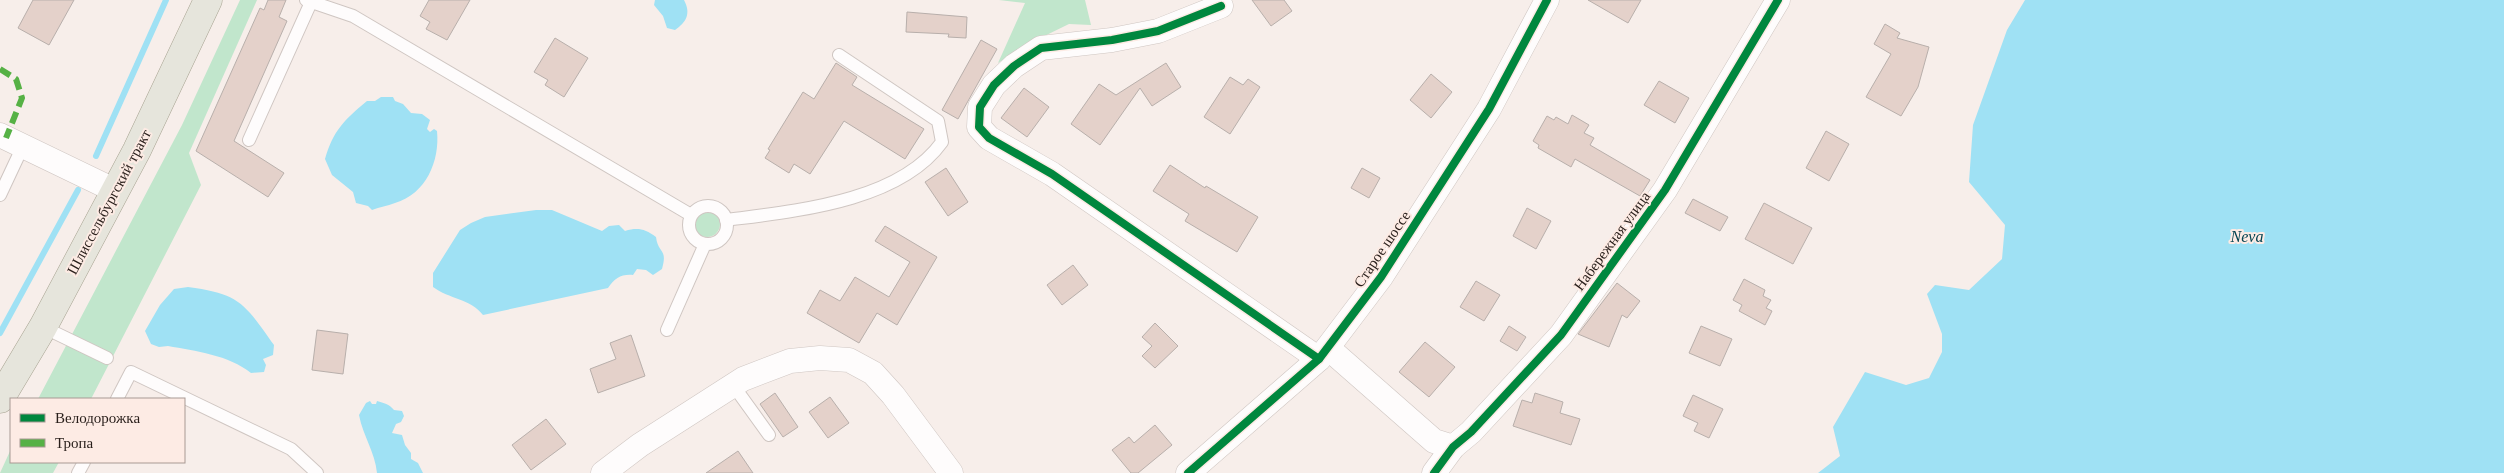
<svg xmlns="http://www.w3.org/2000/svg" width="2504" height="473" viewBox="0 0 2504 473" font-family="Georgia,serif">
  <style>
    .green { fill: #c1e6cc }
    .water { fill: #9fe1f4 }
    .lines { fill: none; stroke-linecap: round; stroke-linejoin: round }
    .stream { stroke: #9fe1f4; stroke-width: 6 }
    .building { fill: #e4d1ca; stroke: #b8afab }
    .service-casing { stroke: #cfc6c2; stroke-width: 14 }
    .minor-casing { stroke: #cfc6c2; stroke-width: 25 }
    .primary-casing { stroke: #a7a391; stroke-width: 29 }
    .service { stroke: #fefcfc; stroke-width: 12 }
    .minor { stroke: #fefcfc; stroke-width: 24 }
    .primary { stroke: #e6e5dc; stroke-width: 28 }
    .quiet { stroke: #56b145; stroke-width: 6; stroke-dasharray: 12 6; stroke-linecap: butt }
    .cycleway-casing { stroke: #fdebe4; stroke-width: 11 }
    .cycleway { stroke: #00873e; stroke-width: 8 }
    .labels { text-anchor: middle; stroke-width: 4; stroke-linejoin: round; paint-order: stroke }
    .street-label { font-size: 15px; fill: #281e1a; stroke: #fdebe4 }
    .water-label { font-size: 16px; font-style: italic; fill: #044452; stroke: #fdebe4 }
  </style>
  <rect width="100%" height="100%" fill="#f7eeea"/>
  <g class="green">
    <polygon points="240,0 257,0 189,153 201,185 91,399 38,399 182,125"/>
    <polygon points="999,0 1085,0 1091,25 1069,24 1026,45 998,63 1025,3"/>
    <circle cx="707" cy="224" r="13"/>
    <polygon points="11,449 11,462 59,462 53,473 0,473"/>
  </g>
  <g class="water">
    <path d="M655 0H684C691 13 687 22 675 30L667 28 663 16 654 5Z"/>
    <polygon points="2025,0 2504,0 2504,473 1818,473 1840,456 1833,427 1865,372 1906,385 1929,378 1942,352 1942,334 1927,294 1935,285 1969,290 2002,259 2005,225 1969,182 1973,125 2007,30"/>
    <path d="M381 97H393L395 101 403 104 411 113 422 114 430 120 427 129 430 132 434 129 437 131C440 161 426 194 395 203 387 206 380 207 372 210L368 206 356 203 353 192 332 175 325 159C333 131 344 120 367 101H375Z"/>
    <path d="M536 210H552L602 231 609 226 619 225 625 231C638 227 645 229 656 237 658 254 668 248 662 269L653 275 646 270 637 269 633 275C621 274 615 278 608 288L483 315C471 299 449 299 433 287V273L460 230 471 223 485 217Z"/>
    <path d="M188 287C240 294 244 303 274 345L273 355 263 359 266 365 264 372 251 373C229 355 195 351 168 346L159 347 151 344 145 331 160 305 174 289Z"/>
    <path d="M370 401 372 404H376L377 401C384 403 389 404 394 410L402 411 404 416 401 422 396 424 392 433 402 435 405 445 411 453V459L418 463 423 473H377C375 452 363 436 359 415L366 403Z"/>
  </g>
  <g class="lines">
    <g class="stream">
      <polyline points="96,156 166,0"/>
      <polyline points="0,333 78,190"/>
    </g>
  </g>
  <g class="building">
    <polygon points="33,0 74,0 49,45 18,28"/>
    <polygon points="268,0 286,0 279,17 287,21 234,141 284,173 268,197 196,151 260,8 264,10"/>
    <polygon points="429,0 470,0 447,40 426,29 430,22 420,16"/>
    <polygon points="1252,0 1284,0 1292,11 1271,26"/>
    <polygon points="1588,0 1641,0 1628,23"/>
    <polygon points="907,12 967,17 966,38 948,37 949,34 906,32"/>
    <polygon points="1885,24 1900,33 1897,38 1929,47 1918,87 1901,116 1866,97 1891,54 1874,44"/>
    <polygon points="555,38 588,58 564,97 545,85 548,80 534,72"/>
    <polygon points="981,40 997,49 958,119 942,110"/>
    <polygon points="836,63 857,77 852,85 924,129 905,159 844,121 810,174 794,164 789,173 765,158 770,150 768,149 803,92 814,99"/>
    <polygon points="1166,63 1181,87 1152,106 1140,88 1100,145 1071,124 1099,84 1116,95"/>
    <polygon points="1431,74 1452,92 1431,118 1410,100"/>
    <polygon points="1230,77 1243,85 1248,79 1260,87 1230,134 1204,117"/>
    <polygon points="1659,81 1689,98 1675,123 1644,105"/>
    <polygon points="1024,88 1049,107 1027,137 1001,118"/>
    <polygon points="1572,115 1589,125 1584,133 1594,138 1590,145 1650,180 1640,196 1575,159 1571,167 1538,148 1539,145 1533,141 1547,116 1554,120 1556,117 1568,124"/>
    <polygon points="1826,131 1849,144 1829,181 1806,168"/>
    <polygon points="1170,165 1205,188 1206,186 1258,217 1237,252 1185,221 1189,214 1153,191"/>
    <polygon points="946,168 968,202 948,216 925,182"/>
    <polygon points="1362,168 1380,178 1369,198 1351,188"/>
    <polygon points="1693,199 1728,217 1720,231 1685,213"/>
    <polygon points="1764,203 1812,228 1793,264 1745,239"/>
    <polygon points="1527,208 1551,221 1536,249 1513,236"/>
    <polygon points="885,226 937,257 897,325 877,313 859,343 807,313 820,290 840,301 855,277 889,297 910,262 875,241"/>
    <polygon points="1073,265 1088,285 1062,305 1047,285"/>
    <polygon points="1744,279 1765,290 1763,296 1771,300 1766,308 1772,311 1765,325 1739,311 1742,305 1733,300"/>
    <polygon points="1476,281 1500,295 1484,321 1460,307"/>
    <polygon points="1617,283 1640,301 1627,318 1622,315 1609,347 1578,334"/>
    <polygon points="1155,323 1178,346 1155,368 1142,356 1152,346 1142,337"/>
    <polygon points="1509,326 1526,337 1517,351 1500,341"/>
    <polygon points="1701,326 1732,339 1720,366 1689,353"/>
    <polygon points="317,330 348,334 343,374 312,370"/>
    <polygon points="631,335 645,376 598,393 590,369 616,359 610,343"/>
    <polygon points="1425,342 1455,367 1429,397 1399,372"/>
    <polygon points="775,393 798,427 783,437 760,404"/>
    <polygon points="1535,393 1563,402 1560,413 1580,419 1571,445 1513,426 1522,400 1532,403"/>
    <polygon points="1693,395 1723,409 1709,438 1694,431 1698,423 1683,416"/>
    <polygon points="830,397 849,423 828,438 809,412"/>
    <polygon points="546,419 566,444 531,470 512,445"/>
    <polygon points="1155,425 1172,445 1138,473 1131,473 1112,450 1129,437 1134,443"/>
    <polygon points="738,451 753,473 706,473"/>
  </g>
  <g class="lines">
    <g class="service-casing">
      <g id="service">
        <polyline points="306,0 353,16 691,215"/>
        <polyline points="249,140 312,0"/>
        <polyline points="0,195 23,146"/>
        <circle cx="708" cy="225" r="19"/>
        <path d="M726 220C795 211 899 202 942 142L938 121 839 55"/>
        <polyline points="43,327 107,358"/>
        <polyline points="667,330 705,244"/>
        <polyline points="733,385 769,435"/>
        <polyline points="117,399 131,372 291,449 317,473"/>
        <polyline points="78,473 84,462"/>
      </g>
    </g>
    <g class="minor-casing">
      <g id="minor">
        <polyline points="1221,6 1158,31 1112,40 1041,48 1014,66 994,85 980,107 979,127 989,138 1052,174 1319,359"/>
        <polyline points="0,135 116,191"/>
        <polyline points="1328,348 1434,441 1453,447"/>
        <polyline points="603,473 640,445 743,379 790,361 820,358 849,360 873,373 893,395 951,473"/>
        <polyline points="1188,473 1319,359 1381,277 1489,109 1547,0"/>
        <polyline points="1434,473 1453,447 1471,432 1561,335 1665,190 1778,0"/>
      </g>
    </g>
    <g class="primary-casing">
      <polyline id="primary" points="0,399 43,327 137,150 208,0"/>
    </g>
    <use href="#service" class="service"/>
    <use href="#minor" class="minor"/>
    <use href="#primary" class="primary"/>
    <polyline class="quiet" points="0,69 16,79 22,98 6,138"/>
    <g class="cycleway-casing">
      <g id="cycleway">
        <polyline points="1221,6 1158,31 1112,40 1041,48 1014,66 994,85 980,107 979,127 989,138 1052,174 1319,359"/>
        <polyline points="1188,473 1319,359 1381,277 1489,109 1547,0"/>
        <polyline points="1434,473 1453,447 1471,432 1561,335 1665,190 1778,0"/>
      </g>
    </g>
    <use href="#cycleway" class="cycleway"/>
  </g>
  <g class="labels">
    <g class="street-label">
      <text transform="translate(109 202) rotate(-62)" y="5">Шлиссельбургский тракт</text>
      <text transform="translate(1612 241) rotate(-54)" y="5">Набережная улица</text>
      <text transform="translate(1382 249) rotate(-56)" y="5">Старое шоссе</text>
    </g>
    <g class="water-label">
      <text x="2247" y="242">Neva</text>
    </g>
  </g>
  <rect x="10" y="398" width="175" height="65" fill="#fdebe4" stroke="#a89993"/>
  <rect x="20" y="414" width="25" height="8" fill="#00873e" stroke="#a89993"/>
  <text x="55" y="423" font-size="15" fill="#281e1a">Велодорожка</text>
  <rect x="20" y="439" width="25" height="8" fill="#56b145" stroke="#a89993"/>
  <text x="55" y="448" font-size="15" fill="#281e1a">Тропа</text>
</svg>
